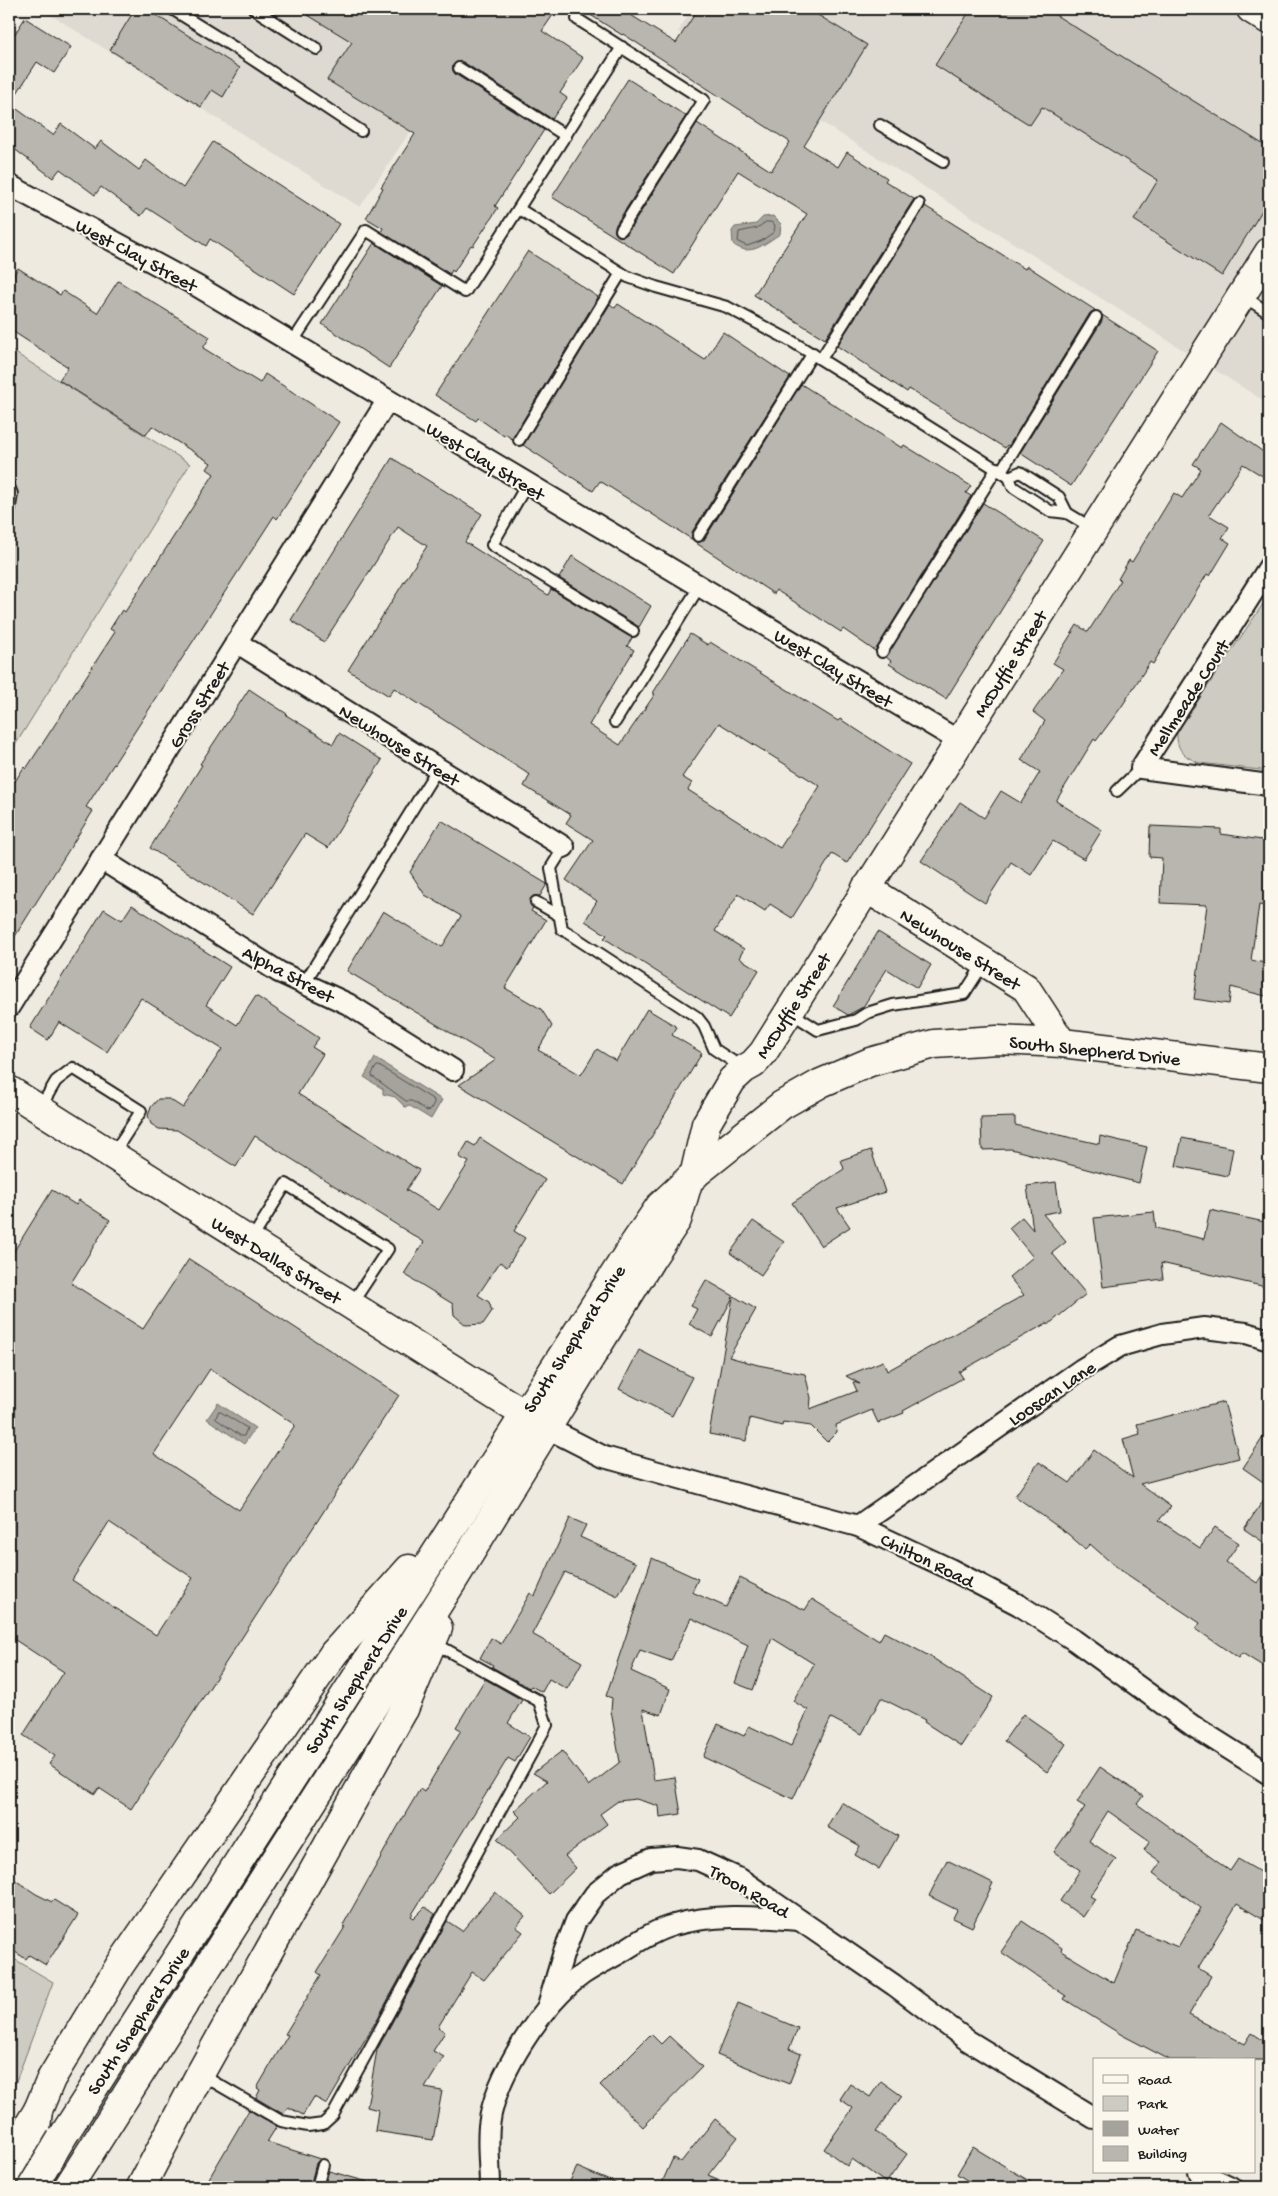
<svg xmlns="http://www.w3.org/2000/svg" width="1278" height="2196" viewBox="0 0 1278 2196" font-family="'Gochi Hand',sans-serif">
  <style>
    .built { fill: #dedad1 }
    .green { fill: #ceccc2; stroke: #75746f }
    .water { fill: #a6a39d; stroke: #6f6d69 }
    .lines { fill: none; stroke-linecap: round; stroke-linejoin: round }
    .shore { stroke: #535250; stroke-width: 1 }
    .building { fill: #b9b6af; stroke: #1c1c1c; fill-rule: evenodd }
    .lane-casing { stroke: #1c1c1c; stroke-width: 14 }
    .street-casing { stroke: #1c1c1c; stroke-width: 24 }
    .secondary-casing { stroke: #1c1c1c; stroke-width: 31 }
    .primary-casing { stroke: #1c1c1c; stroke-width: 31 }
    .lane { stroke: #fbf7ec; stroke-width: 10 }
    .street { stroke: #fbf7ec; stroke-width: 20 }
    .secondary { stroke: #fbf7ec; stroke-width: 28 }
    .primary { stroke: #fbf7ec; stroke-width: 28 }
    .primary-bridge-casing { stroke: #1c1c1c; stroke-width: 31; stroke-linecap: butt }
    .primary-bridge { stroke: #fbf7ec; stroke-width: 28 }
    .labels { text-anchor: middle; stroke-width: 4; stroke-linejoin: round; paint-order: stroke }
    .street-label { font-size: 19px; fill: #1c1c1c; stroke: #fbf7ec }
  </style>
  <rect width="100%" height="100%" fill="#eeeadf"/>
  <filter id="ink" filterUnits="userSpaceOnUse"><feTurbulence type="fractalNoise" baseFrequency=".02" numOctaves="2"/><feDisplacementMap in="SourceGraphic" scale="10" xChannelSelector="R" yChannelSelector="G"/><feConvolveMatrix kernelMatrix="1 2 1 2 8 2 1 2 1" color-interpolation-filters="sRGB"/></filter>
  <g filter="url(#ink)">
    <g class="built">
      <polygon points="41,9 427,9 426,10 472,38 360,207"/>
      <polygon points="692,9 1269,9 1269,404 678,32"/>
    </g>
    <g class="green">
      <polygon points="9,349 190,464 9,755"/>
      <path d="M1269 595V771L1200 763C1184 757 1176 750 1177 732Z"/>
      <polygon points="9,1956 53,1982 9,2100"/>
    </g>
    <g class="water">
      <path d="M773 216 781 224 780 234C764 244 750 258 733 244L732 231 735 227 756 224 763 217Z"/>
      <polygon points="375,1058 442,1100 431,1119 410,1106 405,1107 395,1097 383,1094 383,1089 364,1077"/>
      <polygon points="218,1403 255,1428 244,1444 207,1419"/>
    </g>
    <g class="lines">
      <g class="shore">
        <polygon points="766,222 771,222 775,225 774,232 761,241 747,246 738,242 739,232 757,228"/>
        <polygon points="379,1066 434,1100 434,1103 430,1110 427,1111 412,1101 406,1101 372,1076 372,1074 376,1067"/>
        <polygon points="219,1411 247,1428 244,1436 241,1436 216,1419"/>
      </g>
    </g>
    <g class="building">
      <polygon points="135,9 146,9 240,68 223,97 212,90 201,107 110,50"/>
      <polygon points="298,9 557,9 542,31 583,58 560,93 567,98 552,119 463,62 456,62 453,65 453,71 455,74 544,130 495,206 498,208 473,246 471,245 454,272 452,270 450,274 381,232 383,228 366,218 383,188 381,187 415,134 327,80 352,42"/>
      <polygon points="581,9 621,9 676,43 698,9 808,9 867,45 804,146 838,167 847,152 887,178 885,181 914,199 825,339 754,295 807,214 738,171 674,274 552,197 628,79 686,116 615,226 615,233 618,236 624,236 627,234 697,123 771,171 790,142 623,34 622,35"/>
      <polygon points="971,9 1046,9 1269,148 1269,199 1222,276 1134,220 1158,180 1042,107 1030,125 935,65"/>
      <polygon points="25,18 71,47 54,73 37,62 10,104 53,135 61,124 95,149 101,141 139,170 146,160 183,188 213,142 339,224 294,294 210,239 206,246 147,208 141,216 101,187 95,195 60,169 53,178 9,145 9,43"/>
      <polygon points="925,206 1025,269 1027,266 1095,310 1090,313 1009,446 1007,445 1005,448 909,389 907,392 837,346"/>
      <polygon points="374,243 442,286 389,368 322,324"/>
      <polygon points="528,251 598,297 512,439 505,434 504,436 478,418 476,421 435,395"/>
      <polygon points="18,268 60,295 63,291 97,313 118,281 210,337 203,348 260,383 265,374 339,422 277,519 274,516 86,807 93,811 9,946 9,791 24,767 26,769 115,632 110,629 122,610 125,612 214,474 207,469 211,463 152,426 146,435 59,380 68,367 9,329 9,282"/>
      <polygon points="610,304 615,308 618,304 705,360 723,332 790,377 692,532 693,540 600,481 593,491 523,445"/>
      <polygon points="1102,315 1158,351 1071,486 1020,453 1102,321"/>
      <polygon points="801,384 902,448 904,445 971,486 966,493 971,496 875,651 843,629 841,632 776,590 774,594 696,543 704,540"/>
      <polygon points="1221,422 1269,456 1269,480 1243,464 1209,515 1229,527 1222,538 1230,543 1210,576 1207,574 1153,664 1150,662 1122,706 1096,741 1094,739 1056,801 1102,830 1084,859 1053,841 1031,875 1011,862 985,903 921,861 960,802 984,818 1001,791 1021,803 1040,772 1021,760 1045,721 1033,712 1063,669 1053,663 1077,625 1088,632 1121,580 1118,579 1129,560 1132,562 1174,493 1182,498 1201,469 1193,464"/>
      <path d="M392 458 482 514 465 542 548 595 551 589 632 638 627 646 634 650 589 725 620 745 655 694 653 693 690 634 708 645 710 642 838 721 840 719 910 764 847 863 832 854 792 918 770 904 765 911 738 894 715 931 744 949 739 958 759 970 729 1018 604 938 607 935 585 921 597 901 566 880 593 840 566 823 571 815 524 786 530 775 394 688 389 696 348 670 427 546 398 527 324 642 291 620ZM719 723 820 786 780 848 688 790 692 783 682 777Z"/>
      <polygon points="983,503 1044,541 946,699 889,664 891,661 886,657"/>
      <polygon points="572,556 651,606 639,627 559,578"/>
      <polygon points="249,689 287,714 286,715 333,744 339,733 382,760 328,848 305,834 253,914 150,848 202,765 200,764"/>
      <polygon points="441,820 547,884 540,896 533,896 529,901 533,908 531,911 546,920 505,988 541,1009 552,1026 538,1050 581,1075 597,1049 616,1061 647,1009 677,1027 672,1035 702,1053 623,1184 459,1085 496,1060 347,971 383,911 442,947 461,916 425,895 410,872"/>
      <polygon points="1150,826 1221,829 1221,834 1269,841 1269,880 1266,906 1259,905 1251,960 1269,964 1269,997 1231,987 1229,1004 1194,999 1207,905 1160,903 1162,858 1149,857"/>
      <polygon points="132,905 230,967 206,1005 237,1025 256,996 319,1038 312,1047 323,1054 298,1094 419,1170 406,1190 439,1210 469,1162 459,1157 468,1142 475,1146 480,1138 545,1180 514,1231 525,1238 507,1267 500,1262 478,1295 489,1302 492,1311 483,1324 466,1325 454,1315 453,1304 404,1274 424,1242 255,1136 236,1167 177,1130 159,1129 151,1124 148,1116 151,1107 158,1099 169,1099 183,1108 222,1049 141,998 107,1052 59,1022 48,1040 30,1028 104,909 122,920"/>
      <polygon points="878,932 931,965 917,988 887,969 863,1007 848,1015 833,1006"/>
      <polygon points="1015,1117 1015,1125 1099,1144 1100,1136 1147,1147 1139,1183 1011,1149 982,1150 981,1118"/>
      <polygon points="1182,1138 1233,1148 1228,1176 1176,1166"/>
      <polygon points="871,1150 885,1192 837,1208 850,1227 821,1246 792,1203 844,1169 841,1160"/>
      <polygon points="1056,1182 1060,1211 1043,1214 1066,1242 1052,1253 1086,1294 1048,1325 1047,1323 959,1372 963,1378 903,1411 904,1413 878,1423 872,1410 836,1425 837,1432 827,1442 811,1426 783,1422 782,1426 750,1418 746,1441 709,1434 733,1297 712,1337 689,1324 697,1309 691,1306 706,1280 756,1309 729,1357 758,1365 805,1374 811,1398 810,1409 857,1391 853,1382 860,1384 846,1376 883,1361 887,1371 1024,1295 1009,1277 1033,1257 1009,1228 1022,1217 1033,1230 1027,1186"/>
      <path d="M52 1190 76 1205 79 1200 110 1220 71 1283 143 1329 189 1259 399 1395 131 1809 99 1788 95 1794 49 1764 55 1756 23 1735 64 1672 9 1636V1259ZM210 1369 295 1425 239 1510 154 1454ZM109 1522 193 1578 156 1635 72 1580Z"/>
      <polygon points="1210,1210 1269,1223 1269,1273 1266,1287 1161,1263 1163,1279 1103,1287 1094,1218 1154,1212 1156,1228 1204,1239"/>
      <polygon points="753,1221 784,1242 761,1275 730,1253"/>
      <polygon points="639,1350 692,1377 672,1416 619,1389"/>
      <polygon points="1224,1402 1239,1458 1140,1484 1171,1507 1159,1520 1200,1548 1215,1527 1239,1543 1226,1562 1257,1583 1269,1565 1269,1670 1242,1653 1238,1658 1196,1629 1200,1623 1116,1567 1090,1544 1085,1549 1068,1534 1015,1496 1039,1462 1070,1483 1094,1450 1133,1478 1123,1439 1140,1434 1137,1424"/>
      <polygon points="1269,1428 1269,1486 1243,1468"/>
      <polygon points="1269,1492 1269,1546 1244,1529"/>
      <polygon points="570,1518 586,1525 580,1537 636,1563 618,1596 565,1572 532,1634 582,1662 567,1689 549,1679 542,1692 531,1686 529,1688 492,1667 493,1665 480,1658 491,1638 501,1644 530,1593 535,1596"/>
      <polygon points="652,1558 698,1579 692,1592 726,1607 740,1578 805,1610 812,1599 879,1641 884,1632 931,1657 993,1697 961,1746 924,1722 925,1720 881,1698 862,1734 831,1718 793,1799 703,1757 718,1724 744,1736 749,1726 791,1746 808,1710 793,1701 814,1664 772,1638 753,1690 735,1683 748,1645 691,1618 671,1661 640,1650 631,1671 670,1689 661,1715 643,1709 654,1780 675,1777 681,1814 660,1817 659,1806 636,1799 618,1801 600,1814 607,1824 565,1856 576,1868 549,1894 497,1839 520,1817 514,1811 547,1781 533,1773 562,1751 589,1786 620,1762 611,1711 612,1698 606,1696"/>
      <polygon points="485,1679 522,1700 508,1723 530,1737 515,1762 508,1758 411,1916 414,1918 425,1907 435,1914 379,2016 327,2104 314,2097 303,2115 288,2107 283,2114 256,2098 260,2090 257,2088 288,2035 285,2034 321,1975 317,1972 345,1927 343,1925 397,1828 420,1789 424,1792 461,1730 456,1727"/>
      <polygon points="1023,1714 1066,1744 1047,1772 1004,1741"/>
      <polygon points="1100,1767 1143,1796 1137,1804 1230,1871 1238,1859 1269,1877 1269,1923 1237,1904 1198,1968 1211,1976 1189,2015 1245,2044 1252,2033 1269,2044 1269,2060 1170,2060 1122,2035 1064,1999 1066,1996 1001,1952 1022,1921 1062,1948 1061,1951 1114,1983 1136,1930 1178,1947 1201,1908 1153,1873 1161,1862 1144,1850 1150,1841 1108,1811 1089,1841 1116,1859 1090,1896 1095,1899 1083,1917 1060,1901 1080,1870 1054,1852 1085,1807 1077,1802"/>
      <polygon points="841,1802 898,1836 879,1869 855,1855 860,1846 827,1827"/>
      <polygon points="947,1860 993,1883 972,1927 953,1918 957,1910 929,1896"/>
      <polygon points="9,1876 36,1894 52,1902 54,1900 78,1915 46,1965 29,1955 26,1959 9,1948"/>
      <polygon points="495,1892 525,1916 516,1927 523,1932 484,1980 472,1972 438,2027 445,2032 433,2051 444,2057 425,2088 442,2091 433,2140 375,2131 378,2110 367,2107 377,2050 447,1921 462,1931"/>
      <polygon points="738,2003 798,2028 789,2049 801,2054 789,2084 717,2055"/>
      <polygon points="651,2034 661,2044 669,2036 702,2067 643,2127 600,2085"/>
      <polygon points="881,2081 902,2096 876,2132 907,2154 886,2183 852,2159 847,2166 824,2149 853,2108 840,2099 850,2084 870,2097"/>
      <polygon points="249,2110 277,2126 267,2142 320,2159 316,2163 310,2187 204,2187"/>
      <polygon points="715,2119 738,2137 708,2175 736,2187 660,2187 673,2158 681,2162"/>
      <polygon points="973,2147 1039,2187 978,2187 957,2174"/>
      <polygon points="577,2167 624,2187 567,2187"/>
      <polygon points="329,2171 368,2182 367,2187 324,2187"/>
    </g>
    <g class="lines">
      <g class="lane-casing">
        <g id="lane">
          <polyline points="172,9 243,53 361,131"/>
          <polyline points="254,9 317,49"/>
          <polyline points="577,19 704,100 621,230"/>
          <polyline points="459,68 566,136"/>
          <polyline points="880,125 943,162"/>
          <polyline points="519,209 628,277 656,287 727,307 793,342 1009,477 1013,487 1050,511 1067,513 1092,528"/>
          <polyline points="1243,296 1269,313"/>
          <polyline points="292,343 366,230 465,292 622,47"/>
          <polyline points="821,359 919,204"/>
          <polyline points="519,440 621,273"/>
          <polyline points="1001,471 1096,317"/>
          <polyline points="1009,477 1020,472 1059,497 1067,513"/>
          <polyline points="527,484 492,545 633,631"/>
          <polyline points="9,486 12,494 9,513"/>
          <polyline points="698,536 813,353"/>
          <polyline points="882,652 997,468"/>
          <polyline points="615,722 699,587"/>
          <polyline points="1117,791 1141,768"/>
          <polyline points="564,847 551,868 562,929 697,1017 704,1026 714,1049 743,1068"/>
          <polyline points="536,902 560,916"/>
          <polyline points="303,985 438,768"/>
          <polyline points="790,1012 818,1030 856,1020 867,1013 893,1005 964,994 984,963"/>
          <polyline points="40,1108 56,1081 73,1068 141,1111 113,1154"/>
          <polyline points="250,1242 286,1184 388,1249 351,1305"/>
          <polyline points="200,2074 281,2121 308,2126 323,2124 333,2115 547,1725 539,1701 434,1643"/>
          <polyline points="317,2187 323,2165"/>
        </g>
      </g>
      <g class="street-casing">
        <g id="street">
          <polyline points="9,185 197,286 959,741"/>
          <polyline points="1269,567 1141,768 1269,785"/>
          <polyline points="236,642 564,847"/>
          <polyline points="101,859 279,972 348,1004 453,1070"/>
          <polyline points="9,1007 387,401"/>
          <polyline points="547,1428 604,1457 730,1492 858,1526 950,1569 1019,1605 1074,1640 1193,1726 1269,1774"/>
          <polyline points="858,1526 1082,1369 1120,1346 1162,1334 1204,1328 1246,1333 1269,1340"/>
          <polyline points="547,2009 563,1955 576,1921 595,1894 620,1873 651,1859 677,1857 698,1860 740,1879 894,1985 967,2040 1094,2118"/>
          <polyline points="1199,2172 1231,2187"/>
          <path d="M490 2187C490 2167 487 2146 489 2126 494 2077 543 2002 583 1974 596 1965 610 1959 623 1951 639 1941 655 1930 674 1925 714 1913 757 1917 799 1920"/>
        </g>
      </g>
      <g class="secondary-casing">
        <g id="secondary">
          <polyline points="1251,9 1269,20"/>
          <polyline points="866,888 1026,988 1062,1043"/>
          <polyline points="9,1090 545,1427"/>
          <polyline points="694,1176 706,1124 732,1080 744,1069 753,1064 763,1053 1269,252"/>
          <polyline points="34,2187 33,2157 38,2110 51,2079 120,1965 334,1653"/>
          <polyline points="141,2187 200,2074 404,1709"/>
        </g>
      </g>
      <g class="primary-casing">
        <g id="primary">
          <polyline points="334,1653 409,1569"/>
          <polyline points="404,1709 438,1628"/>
          <polyline points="61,2139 632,1247 660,1206 689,1179 782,1105 821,1083 870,1062 934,1044 997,1040 1062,1043 1269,1068"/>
          <polyline points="9,2170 14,2150 38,2110"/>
          <polyline points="68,2187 454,1579 651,1259 677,1220 689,1179"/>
        </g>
      </g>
      <use href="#lane" class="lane"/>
      <use href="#street" class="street"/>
      <use href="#secondary" class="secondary"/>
      <use href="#primary" class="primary"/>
      <g class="primary-bridge-casing">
        <polyline id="primary-bridge" points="32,2187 61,2139"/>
      </g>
      <use href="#primary-bridge" class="primary-bridge"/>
    </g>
  </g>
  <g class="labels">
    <g class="street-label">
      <text transform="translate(137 254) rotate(28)" y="7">West Clay Street</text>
      <text transform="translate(486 460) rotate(31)" y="7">West Clay Street</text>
      <text transform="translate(1009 663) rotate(-58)" y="7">McDuffie Street</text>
      <text transform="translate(834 667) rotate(31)" y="7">West Clay Street</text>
      <text transform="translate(1187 697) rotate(-57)" y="7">Mellmeade Court</text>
      <text transform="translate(198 704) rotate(-58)" y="7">Gross Street</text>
      <text transform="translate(400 744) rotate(32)" y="7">Newhouse Street</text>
      <text transform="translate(961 948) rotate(32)" y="7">Newhouse Street</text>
      <text transform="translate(289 973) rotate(28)" y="7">Alpha Street</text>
      <text transform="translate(792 1005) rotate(-57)" y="7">McDuffie Street</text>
      <text transform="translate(1095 1049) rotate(6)" y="7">South Shepherd Drive</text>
      <text transform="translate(277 1259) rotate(32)" y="7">West Dallas Street</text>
      <text transform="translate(573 1338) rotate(-57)" y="7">South Shepherd Drive</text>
      <text transform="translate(1051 1392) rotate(-34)" y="7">Looscan Lane</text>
      <text transform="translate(928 1559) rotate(26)" y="7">Chilton Road</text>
      <text transform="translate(355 1679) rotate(-57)" y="7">South Shepherd Drive</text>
      <text transform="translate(750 1890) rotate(30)" y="7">Troon Road</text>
      <text transform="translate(137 2020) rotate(-57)" y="7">South Shepherd Drive</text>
    </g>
  </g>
  <rect width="1278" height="2196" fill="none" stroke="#fbf7ec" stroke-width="30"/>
  <rect x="15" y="15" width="1248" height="2166" fill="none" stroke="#1c1c1c" stroke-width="2" filter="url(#ink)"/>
  <rect x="1093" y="2058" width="162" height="115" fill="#fbf7ec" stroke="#a29f99"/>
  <rect x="1103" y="2075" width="25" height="8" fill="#fbf7ec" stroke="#a29f99"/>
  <text x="1138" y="2084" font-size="15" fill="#1c1c1c">Road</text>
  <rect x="1103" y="2096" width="25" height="15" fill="#ceccc2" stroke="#a29f99"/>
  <text x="1138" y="2108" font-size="15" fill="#1c1c1c">Park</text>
  <rect x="1103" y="2121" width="25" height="15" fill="#a6a39d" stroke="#a29f99"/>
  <text x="1138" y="2134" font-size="15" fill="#1c1c1c">Water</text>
  <rect x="1103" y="2146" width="25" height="15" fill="#b9b6af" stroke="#a29f99"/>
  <text x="1138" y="2158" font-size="15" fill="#1c1c1c">Building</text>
</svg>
